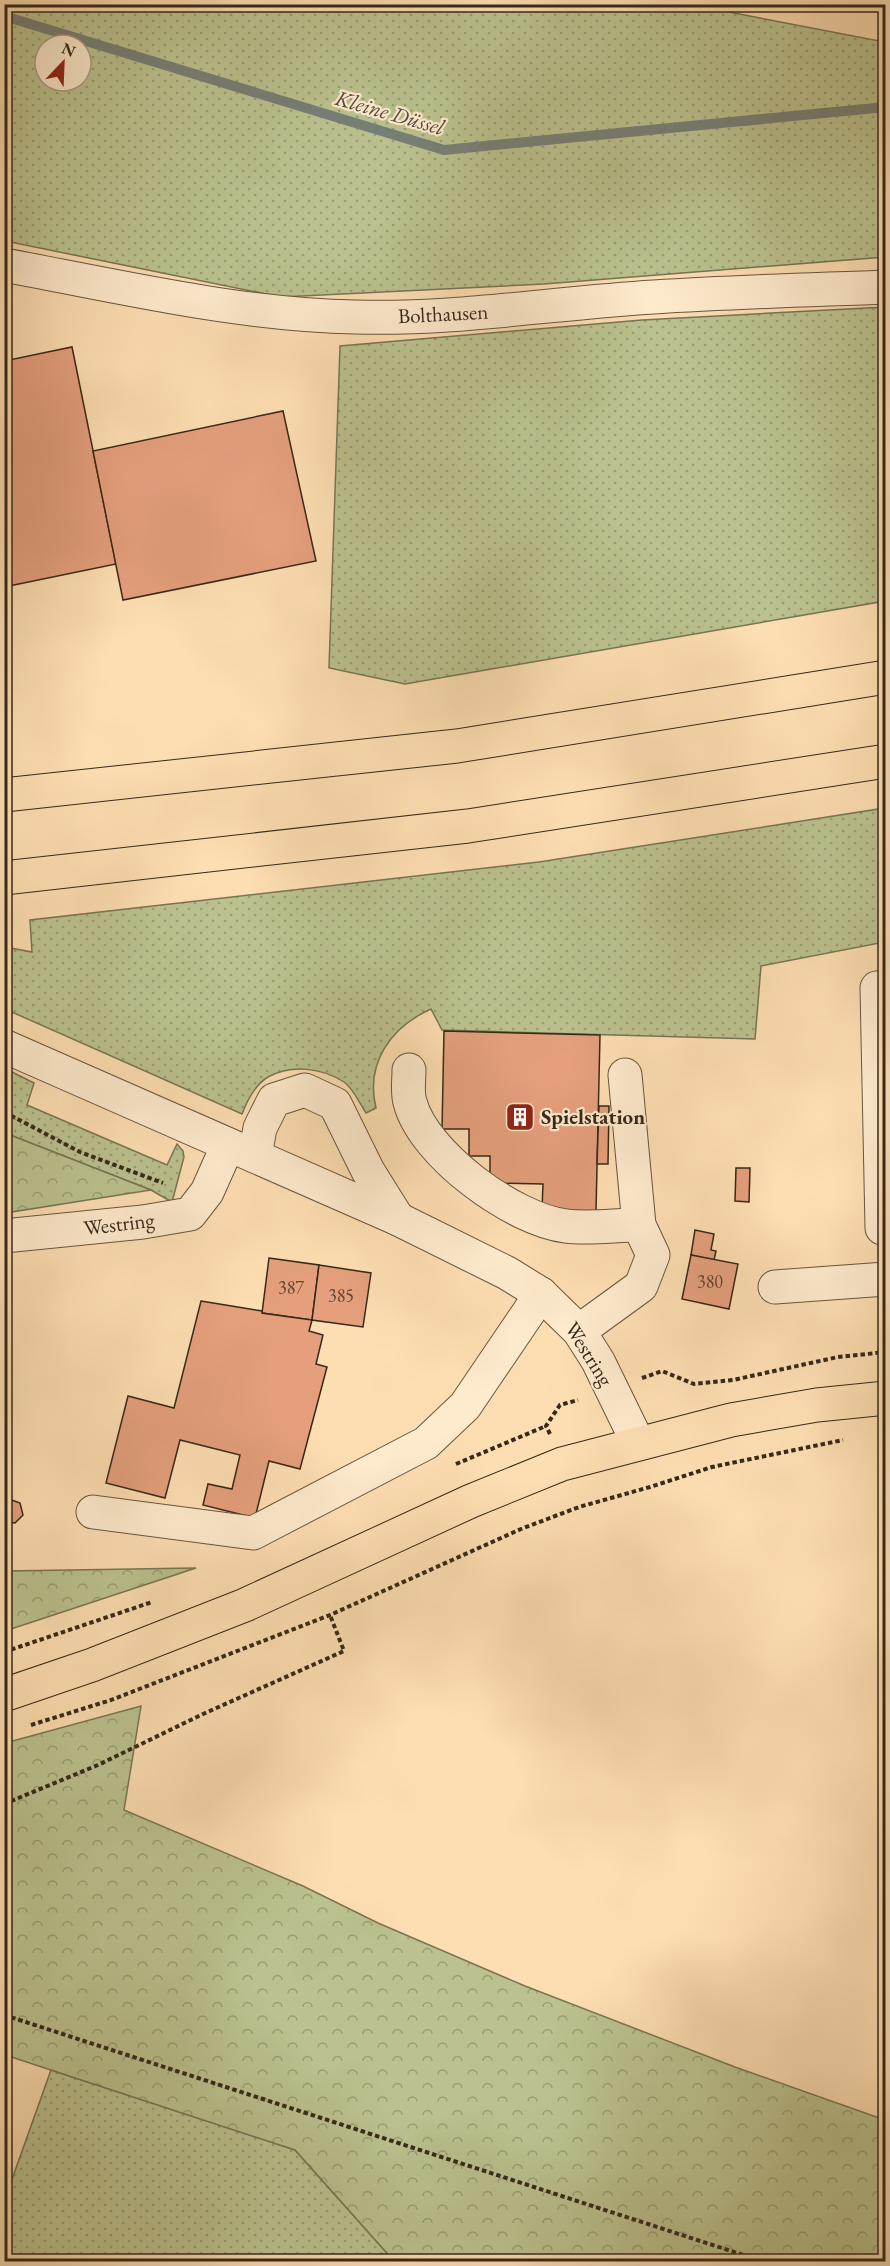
<svg xmlns="http://www.w3.org/2000/svg" width="890" height="2266" viewBox="0 0 890 2266" font-family="'EB Garamond',serif">
  <style>
    .green { fill: url(#green-dots); stroke: #787554; stroke-width: 1.5; fill-rule: evenodd }
    .forest { fill: url(#forest-crowns); stroke: #787554; stroke-width: 1.5 }
    .lines { fill: none; stroke-linecap: round; stroke-linejoin: round }
    .stream { stroke: #778077; stroke-width: 10 }
    .building { fill: #e59f7d; stroke: #362819; stroke-width: 1.5 }
    .minor-casing { stroke: #68563f; stroke-width: 35 }
    .major-casing { stroke: #362819; stroke-width: 35 }
    .highway-casing { stroke: #362819; stroke-width: 35 }
    .path { stroke: #362819; stroke-width: 4; stroke-dasharray: 4.5 3; stroke-linecap: butt }
    .minor { stroke: #feeacd; stroke-width: 33 }
    .major { stroke: #fddeb2; stroke-width: 33 }
    .highway { stroke: #fddeb2; stroke-width: 33 }
    .labels { text-anchor: middle; stroke-width: 4.5; stroke-linejoin: round; paint-order: stroke }
    .number-label { font-size: 18px; fill: #624632 }
    .street-label { font-size: 21px; fill: #362819; stroke: #feeacd }
    .poi-label { font-size: 21px; font-weight: bold; fill: #362819; stroke: #feeacd; text-anchor: start }
    .water-label { font-size: 22px; font-style: italic; fill: #514c40; stroke: #feeacd }
  </style>
  <defs>
    <pattern id="green-dots" width="8" height="8" patternUnits="userSpaceOnUse" patternTransform="scale(1.5)"><rect width="8" height="8" fill="#bbc28f"/><path d="M2 2h.1M6 6h.1" fill="none" stroke="#999e74" stroke-width="1.8" stroke-linecap="round"/></pattern>
    <pattern id="forest-crowns" width="20" height="18" patternUnits="userSpaceOnUse" patternTransform="scale(1.5)"><rect width="20" height="18" fill="#bbc28f"/><path d="M2 6a3 3 0 1 1 6 0M12 15a3 3 0 1 1 6 0" fill="none" stroke="#999e74"/></pattern>
  </defs>
  <rect width="100%" height="100%" fill="#fddeb2"/>
  <filter id="stains"><feTurbulence type="fractalNoise" baseFrequency=".00333" numOctaves="4"/><feColorMatrix values="0 0 0 0 .2 0 0 0 0 .09 0 0 0 0 .02 0 0 0 .5 -.17"/></filter>
  <radialGradient id="worn" r=".72"><stop offset=".6" stop-color="#630" stop-opacity="0"/><stop offset="1" stop-color="#630" stop-opacity=".3"/></radialGradient>
  <g class="green">
    <path d="M687 4 885 42V257L544 284 281 297 5 241 4 5ZM45 45H81V81H45Z"/>
    <polygon points="885,307 885,601 405,684 329,668 340,346 642,320"/>
    <path d="M885 808V942L761 966 755 1039 442 1030 431 1009C391 1027 365 1063 376 1108L366 1113C360 1104 353 1088 344 1082 322 1068 292 1064 268 1077 256 1084 247 1101 242 1114L5 1009V947L32 952 30 920 539 862Z"/>
    <polygon points="4,1068 34,1083 27,1105 167,1165 177,1144 183,1151 184,1157 172,1202 151,1190 5,1133"/>
    <polygon points="51,2070 295,2150 394,2261 5,2262 5,2199"/>
  </g>
  <g class="forest">
    <polygon points="5,1133 151,1190 5,1213"/>
    <polygon points="196,1568 5,1631 5,1571"/>
    <polygon points="141,1706 124,1810 303,1886 378,1923 525,1986 735,2067 885,2120 885,2261 394,2261 295,2150 5,2055 5,1743"/>
  </g>
  <g class="lines">
    <polyline class="stream" points="4,16 444,150 886,107"/>
  </g>
  <g class="building">
    <polygon points="72,347 116,564 4,587 4,361"/>
    <polygon points="283,411 316,561 123,600 93,451"/>
    <polygon points="444,1031 600,1035 596,1211 542,1210 543,1184 490,1183 490,1156 469,1156 469,1129 442,1129"/>
    <polygon points="599,1106 609,1106 608,1164 597,1164"/>
    <polygon points="736,1168 750,1168 749,1202 735,1201"/>
    <polygon points="695,1230 714,1234 711,1250 716,1251 714,1260 691,1255"/>
    <polygon points="691,1255 738,1264 729,1309 682,1299"/>
    <polygon points="269,1258 319,1265 312,1320 262,1313"/>
    <polygon points="319,1265 371,1273 363,1327 312,1320"/>
    <polygon points="201,1301 262,1311 262,1313 312,1320 309,1331 323,1335 316,1364 327,1367 300,1469 269,1461 255,1518 203,1505 208,1484 232,1489 240,1455 180,1440 165,1498 106,1483 128,1396 174,1408"/>
    <polygon points="9,1499 20,1503 23,1515 15,1523 4,1521 4,1503"/>
  </g>
  <g class="lines">
    <g class="minor-casing">
      <g id="minor">
        <path d="M4 265C118 286 239 315 355 317 455 320 554 303 654 297 731 292 808 290 886 287"/>
        <polyline points="886,987 877,988 882,1228 886,1228"/>
        <polyline points="4,1046 398,1219 507,1273 541,1294 579,1331 598,1361 638,1443"/>
        <path d="M409 1070C409 1080 407 1093 410 1102 423 1154 514 1220 566 1226 589 1229 616 1225 639 1225"/>
        <polyline points="255,1156 260,1128 274,1100 305,1090 335,1104 368,1171 398,1219"/>
        <polyline points="4,1236 143,1222 190,1214 207,1192 228,1145"/>
        <polyline points="775,1287 886,1279"/>
        <polyline points="579,1331 641,1286 653,1255 639,1225 625,1075"/>
        <polyline points="93,1512 253,1533 426,1443 465,1406 541,1294"/>
      </g>
    </g>
    <g class="major-casing">
      <polyline id="major" points="4,1695 92,1665 245,1605 471,1501 562,1464 731,1420 817,1405 886,1398"/>
    </g>
    <g class="highway-casing">
      <g id="highway">
        <polyline points="4,795 457,746 886,677"/>
        <polyline points="4,878 468,826 886,761"/>
      </g>
    </g>
    <g class="path">
      <polyline points="4,1115 8,1114 80,1152 163,1183"/>
      <polyline points="642,1378 662,1371 694,1384 733,1380 838,1357 886,1352"/>
      <polyline points="550,1434 546,1426 560,1405 578,1400"/>
      <polyline points="456,1464 546,1426"/>
      <polyline points="4,1652 152,1602"/>
      <polyline points="31,1725 111,1700 330,1615 521,1529 579,1507 650,1487 712,1467 843,1440"/>
      <polyline points="4,1804 98,1765 203,1714 344,1651 330,1615"/>
      <polyline points="4,2015 765,2262"/>
    </g>
    <use href="#minor" class="minor"/>
    <use href="#major" class="major"/>
    <use href="#highway" class="highway"/>
  </g>
  <defs>
    <g id="building-square" transform="scale(1.5)"><rect x="-9" y="-9" width="18" height="18" rx="4" fill="#8f2418" stroke="#feeacd"/><path d="M-4-6H4V6H1V3H-1V6H-4ZM-2.5-4.3h1.7v1.8h-1.7ZM.8-4.3h1.7v1.8H.8ZM-2.5-1h1.7V.8h-1.7ZM.8-1h1.7V.8H.8Z" fill="#fff"/></g>
  </defs>
  <g fill-rule="evenodd">
    <use href="#building-square" x="520" y="1117"/>
  </g>
  <g class="labels">
    <g class="number-label">
      <text x="710" y="1288">380</text>
      <text x="291" y="1294">387</text>
      <text x="341" y="1302">385</text>
    </g>
    <g class="street-label">
      <text transform="translate(443 314) rotate(-3)" y="7">Bolthausen</text>
      <text transform="translate(119 1224) rotate(-7)" y="7">Westring</text>
      <text transform="translate(589 1354) rotate(58)" y="7">Westring</text>
    </g>
    <g class="poi-label">
      <text x="541" y="1124">Spielstation</text>
    </g>
    <g class="water-label">
      <text transform="translate(390 112) rotate(16)" y="8">Kleine Düssel</text>
    </g>
  </g>
  <rect width="890" height="2266" fill="none" stroke="#fddeb2" stroke-width="24"/>
  <rect x="6" y="6" width="878" height="2254" fill="none" stroke="#362819" stroke-width="3"/>
  <rect x="12" y="12" width="866" height="2242" fill="none" stroke="#362819" stroke-width="1.5"/>
  <g transform="translate(63 63) rotate(23)"><circle r="28" fill="#feeacd" stroke="#ae9c85" stroke-width="1.5"/>
  <path d="M0-4.5L10 22L0 15L-10 22Z" fill="#8f2418"/>
  <text y="-9" font-size="16" font-weight="bold" text-anchor="middle" fill="#362819">N</text>
  </g>
  <rect width="100%" height="100%" filter="url(#stains)"/>
  <rect width="100%" height="100%" fill="url(#worn)"/>
</svg>
